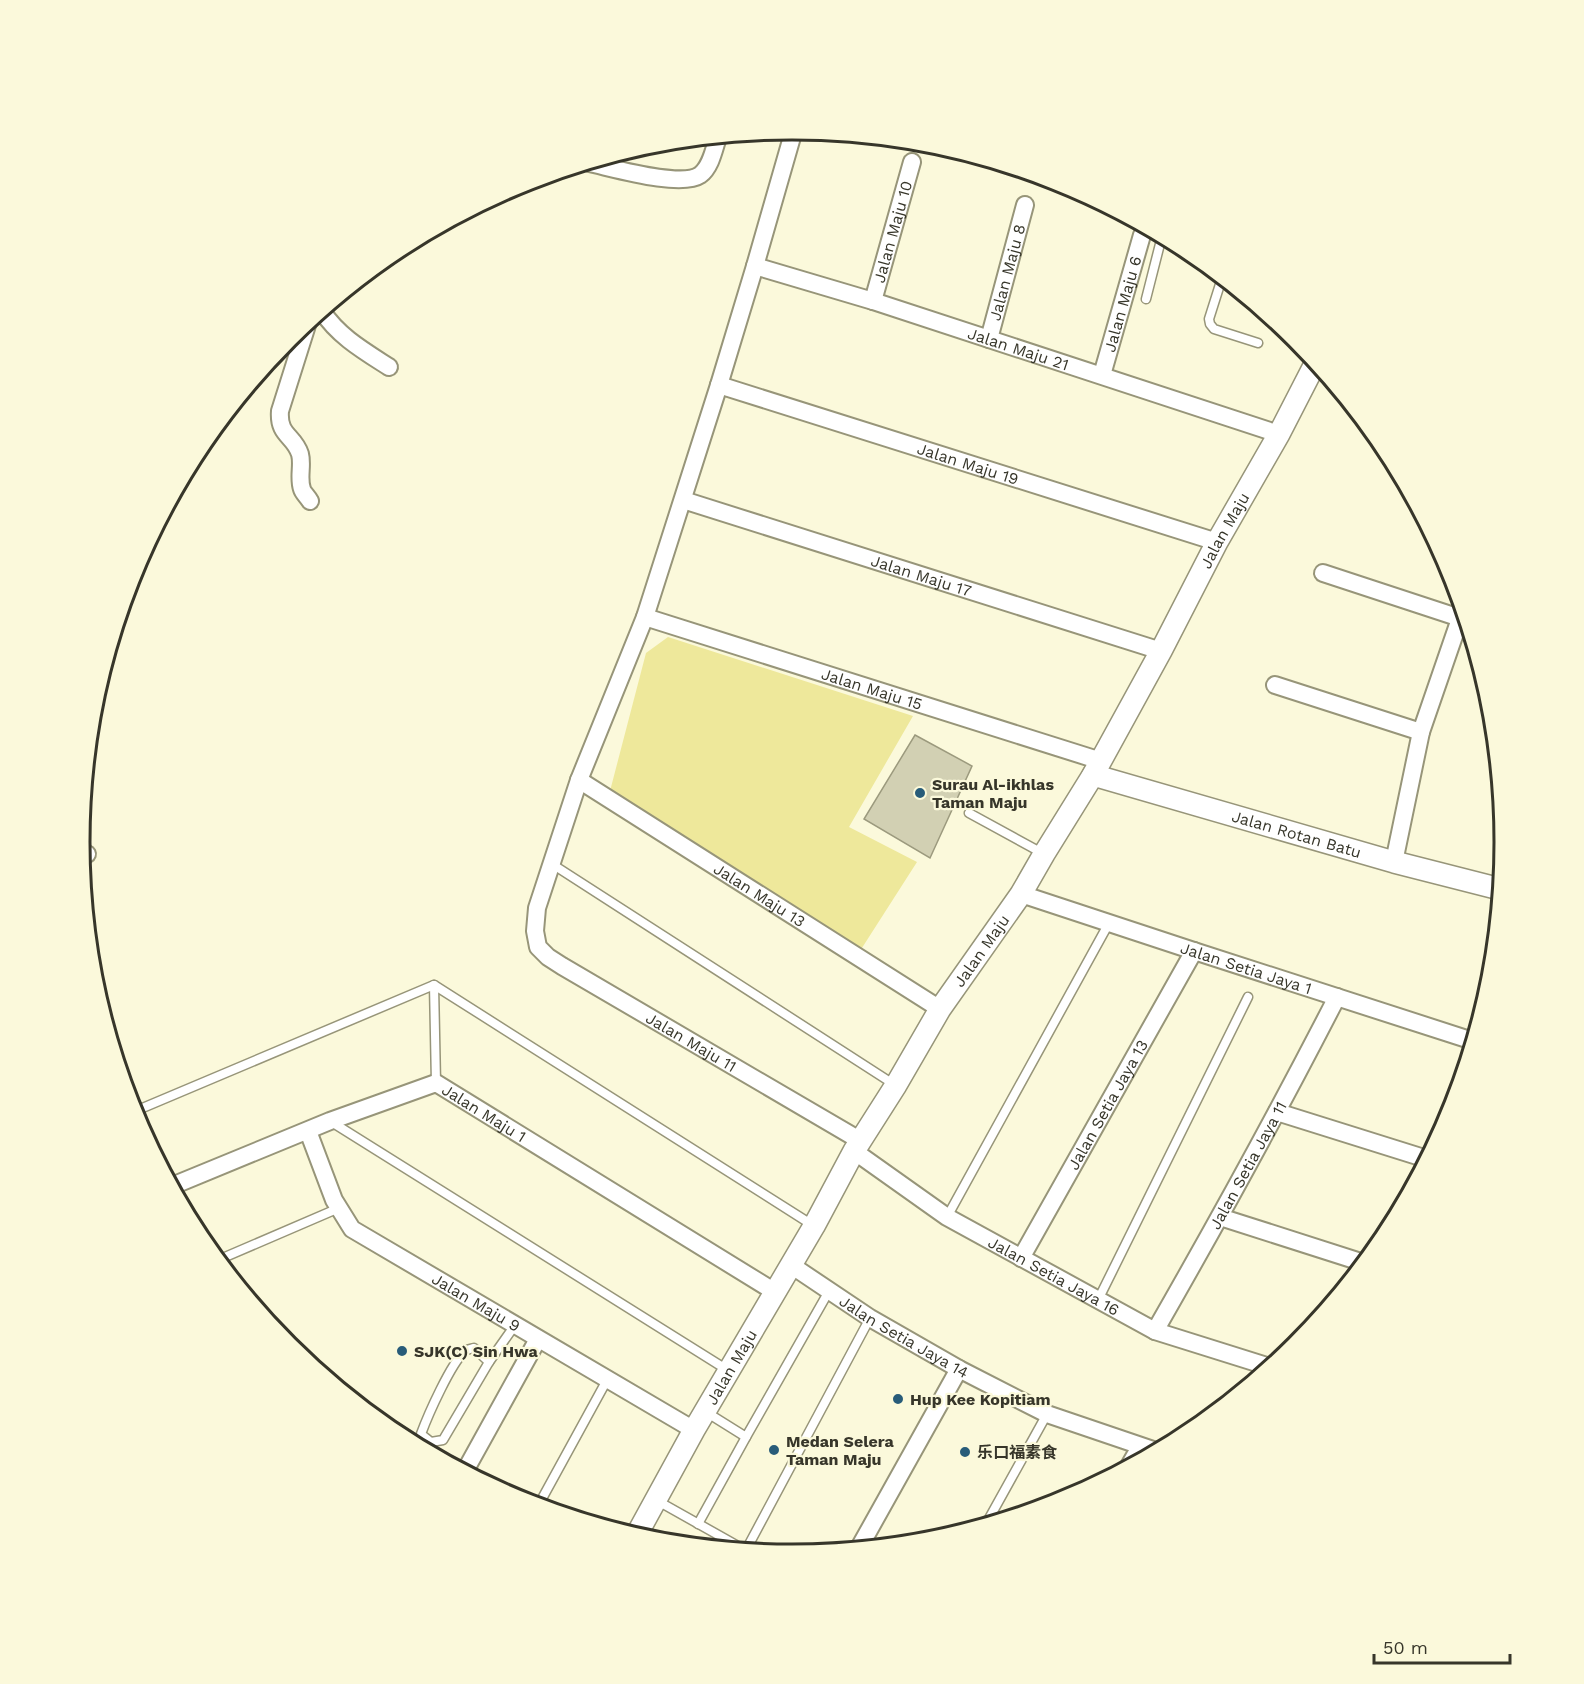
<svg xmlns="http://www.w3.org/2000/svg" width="1584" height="1684" viewBox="0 0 1584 1684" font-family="'Work Sans','Noto Sans SC',sans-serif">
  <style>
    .green { fill: #eee89b }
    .building { fill: #d2d0b3; stroke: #9c9a7e; stroke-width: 1.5 }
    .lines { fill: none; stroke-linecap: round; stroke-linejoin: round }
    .service-casing { stroke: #979579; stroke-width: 11 }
    .minor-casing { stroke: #979579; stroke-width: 20 }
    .tertiary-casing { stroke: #979579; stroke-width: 24 }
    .service { stroke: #fff; stroke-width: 8 }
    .minor { stroke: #fff; stroke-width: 16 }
    .tertiary { stroke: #fff; stroke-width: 21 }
    .poi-dot { fill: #285c79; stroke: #fbf9db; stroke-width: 2 }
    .labels { text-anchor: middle; stroke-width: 4.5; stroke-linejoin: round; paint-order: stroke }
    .street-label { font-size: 16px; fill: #37362a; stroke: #fbf9db }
    .poi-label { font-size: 16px; font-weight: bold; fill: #37362a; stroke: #fbf9db; text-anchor: start }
    .rim { fill: none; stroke: #37362a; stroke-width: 3 }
  </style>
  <rect width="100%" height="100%" fill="#fbf9db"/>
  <polygon class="green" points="668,637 913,716 849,827 917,862 860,951 610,791 646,653"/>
  <polygon class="building" points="915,735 972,766 930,858 864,819"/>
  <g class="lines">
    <g class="service-casing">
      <g id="service">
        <polyline points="1222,278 1209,319 1210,324 1214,329 1258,343"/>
        <polyline points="1146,299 1162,236"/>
        <polyline points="969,813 1044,854"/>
        <polyline points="552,864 895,1085"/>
        <polyline points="434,985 436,1083"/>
        <polyline points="133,1112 434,985 814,1226"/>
        <polyline points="330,1121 729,1371"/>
        <polyline points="947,1217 1109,923"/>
        <polyline points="218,1260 339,1208"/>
        <polyline points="1098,1300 1248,997"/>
        <path d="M474 1348 489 1362 443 1440 431 1442 421 1434C428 1415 451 1363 465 1351 468 1349 470 1349 474 1348Z"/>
        <polyline points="489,1362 515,1325"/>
        <polyline points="706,1412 746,1437 829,1291"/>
        <polyline points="656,1500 745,1550"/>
        <polyline points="538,1506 607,1380"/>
        <polyline points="698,1524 746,1437"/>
        <polyline points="986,1524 1047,1414"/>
        <polyline points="746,1550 870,1318"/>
      </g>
    </g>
    <g class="minor-casing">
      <g id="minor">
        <path id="s1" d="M794 130 755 266 719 385 645 617 579 780 537 908 535 931 538 947 548 957 562 966 861 1141"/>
        <path d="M589 163C613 168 681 188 700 175 711 167 714 149 718 137"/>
        <path id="s2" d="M755 266 873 301 1279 434"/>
        <path id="s3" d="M873 301 912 162"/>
        <path d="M322 311C338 336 364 351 389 367"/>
        <path d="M308 322 280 411C278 436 294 435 300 454 303 465 298 478 302 489 303 493 308 497 310 501"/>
        <path id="s4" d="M989 339 1025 205"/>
        <path id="s5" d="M1102 375 1142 235"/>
        <path id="s6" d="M719 385 1217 542"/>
        <path id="s7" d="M683 500 1161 651"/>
        <polyline points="1323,573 1460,618"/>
        <path id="s8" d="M645 617 1101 761"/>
        <polyline points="1275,685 1421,732"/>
        <path id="s9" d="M579 780 940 1009"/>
        <polyline points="81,857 87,854"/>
        <polyline points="1394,862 1421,732 1463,610"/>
        <path id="s10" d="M1021 894 1194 951 1473 1041"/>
        <polyline points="1277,1112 1427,1159"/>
        <path id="s11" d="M308 1131 334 1200 352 1229 694 1430"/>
        <path id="s12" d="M854 1151 947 1217 1155 1331 1270 1367"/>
        <path id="s13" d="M172 1186 330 1121 436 1083 775 1292"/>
        <polyline points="1220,1217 1364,1263"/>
        <path id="s14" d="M1021 1258 1194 951"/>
        <path id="s15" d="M791 1265 870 1318 959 1369 1047 1414 1156 1451"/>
        <path id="s16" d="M1155 1331C1218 1221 1279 1110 1337 997"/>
        <polyline points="1129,1466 1140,1447"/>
        <polyline points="465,1471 538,1339"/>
        <polyline points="859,1548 959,1369"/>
      </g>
    </g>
    <g class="tertiary-casing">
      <g id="tertiary">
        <path id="s17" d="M1093 775 1394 862 1500 889"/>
        <path id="s18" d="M636 1536 694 1430 814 1226 854 1151 896 1085 940 1009 1021 894 1044 854 1093 775 1161 651 1217 542 1279 434 1316 362"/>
      </g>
    </g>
    <use href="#service" class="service"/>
    <use href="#minor" class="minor"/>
    <use href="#tertiary" class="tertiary"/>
  </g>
  <g class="poi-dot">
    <circle cx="920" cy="793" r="6"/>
    <circle cx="402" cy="1351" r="6"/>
    <circle cx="898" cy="1399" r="6"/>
    <circle cx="774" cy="1450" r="6"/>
    <circle cx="965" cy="1452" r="6"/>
  </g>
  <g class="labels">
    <g class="street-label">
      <text dy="6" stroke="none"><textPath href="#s3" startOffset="72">Jalan Maju 10</textPath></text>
      <text dy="6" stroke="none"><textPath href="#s4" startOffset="69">Jalan Maju 8</textPath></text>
      <text dy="6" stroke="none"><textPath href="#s5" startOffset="74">Jalan Maju 6</textPath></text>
      <text dy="6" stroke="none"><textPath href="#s2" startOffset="276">Jalan Maju 21</textPath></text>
      <text dy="6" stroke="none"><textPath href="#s6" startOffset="261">Jalan Maju 19</textPath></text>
      <text dy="6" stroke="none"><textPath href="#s18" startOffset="1166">Jalan Maju</textPath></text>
      <text dy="6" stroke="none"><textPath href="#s7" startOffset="250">Jalan Maju 17</textPath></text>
      <text dy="6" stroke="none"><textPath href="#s8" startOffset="238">Jalan Maju 15</textPath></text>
      <text dy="6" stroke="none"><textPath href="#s17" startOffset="212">Jalan Rotan Batu</textPath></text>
      <text dy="6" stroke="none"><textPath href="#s9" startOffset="214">Jalan Maju 13</textPath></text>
      <text dy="6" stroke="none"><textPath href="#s18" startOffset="680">Jalan Maju</textPath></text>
      <text dy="6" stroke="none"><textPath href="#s10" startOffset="237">Jalan Setia Jaya 1</textPath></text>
      <text dy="6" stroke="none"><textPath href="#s1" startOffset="1040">Jalan Maju 11</textPath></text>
      <text dy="6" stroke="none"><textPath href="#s14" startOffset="176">Jalan Setia Jaya 13</textPath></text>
      <text dy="6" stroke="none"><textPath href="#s13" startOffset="340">Jalan Maju 1</textPath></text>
      <text dy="6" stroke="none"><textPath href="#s16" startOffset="190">Jalan Setia Jaya 11</textPath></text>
      <text dy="6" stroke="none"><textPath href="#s12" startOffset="236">Jalan Setia Jaya 16</textPath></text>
      <text dy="6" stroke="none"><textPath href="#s11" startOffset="252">Jalan Maju 9</textPath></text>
      <text dy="6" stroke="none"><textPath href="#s15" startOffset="134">Jalan Setia Jaya 14</textPath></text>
      <text dy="6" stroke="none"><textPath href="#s18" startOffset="194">Jalan Maju</textPath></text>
    </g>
    <g class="poi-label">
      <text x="932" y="790">Surau Al-ikhlas<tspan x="932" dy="18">Taman Maju</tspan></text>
      <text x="414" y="1357">SJK(C) Sin Hwa</text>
      <text x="910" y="1405">Hup Kee Kopitiam</text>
      <text x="786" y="1447">Medan Selera<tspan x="786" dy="18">Taman Maju</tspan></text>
      <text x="977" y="1458">乐口福素食</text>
    </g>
  </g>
  <path d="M0 0H1584V1684H0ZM90 842a702 702 0 1 1 1404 0a702 702 0 1 1-1404 0Z" fill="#fbf9db" fill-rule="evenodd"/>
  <path class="rim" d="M90 842a702 702 0 1 1 1404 0a702 702 0 1 1-1404 0Z"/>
  <path d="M1374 1654v9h136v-9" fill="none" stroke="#37362a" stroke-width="3"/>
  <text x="1383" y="1654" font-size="18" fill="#37362a" stroke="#fbf9db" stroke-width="4.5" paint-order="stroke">50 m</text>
</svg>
